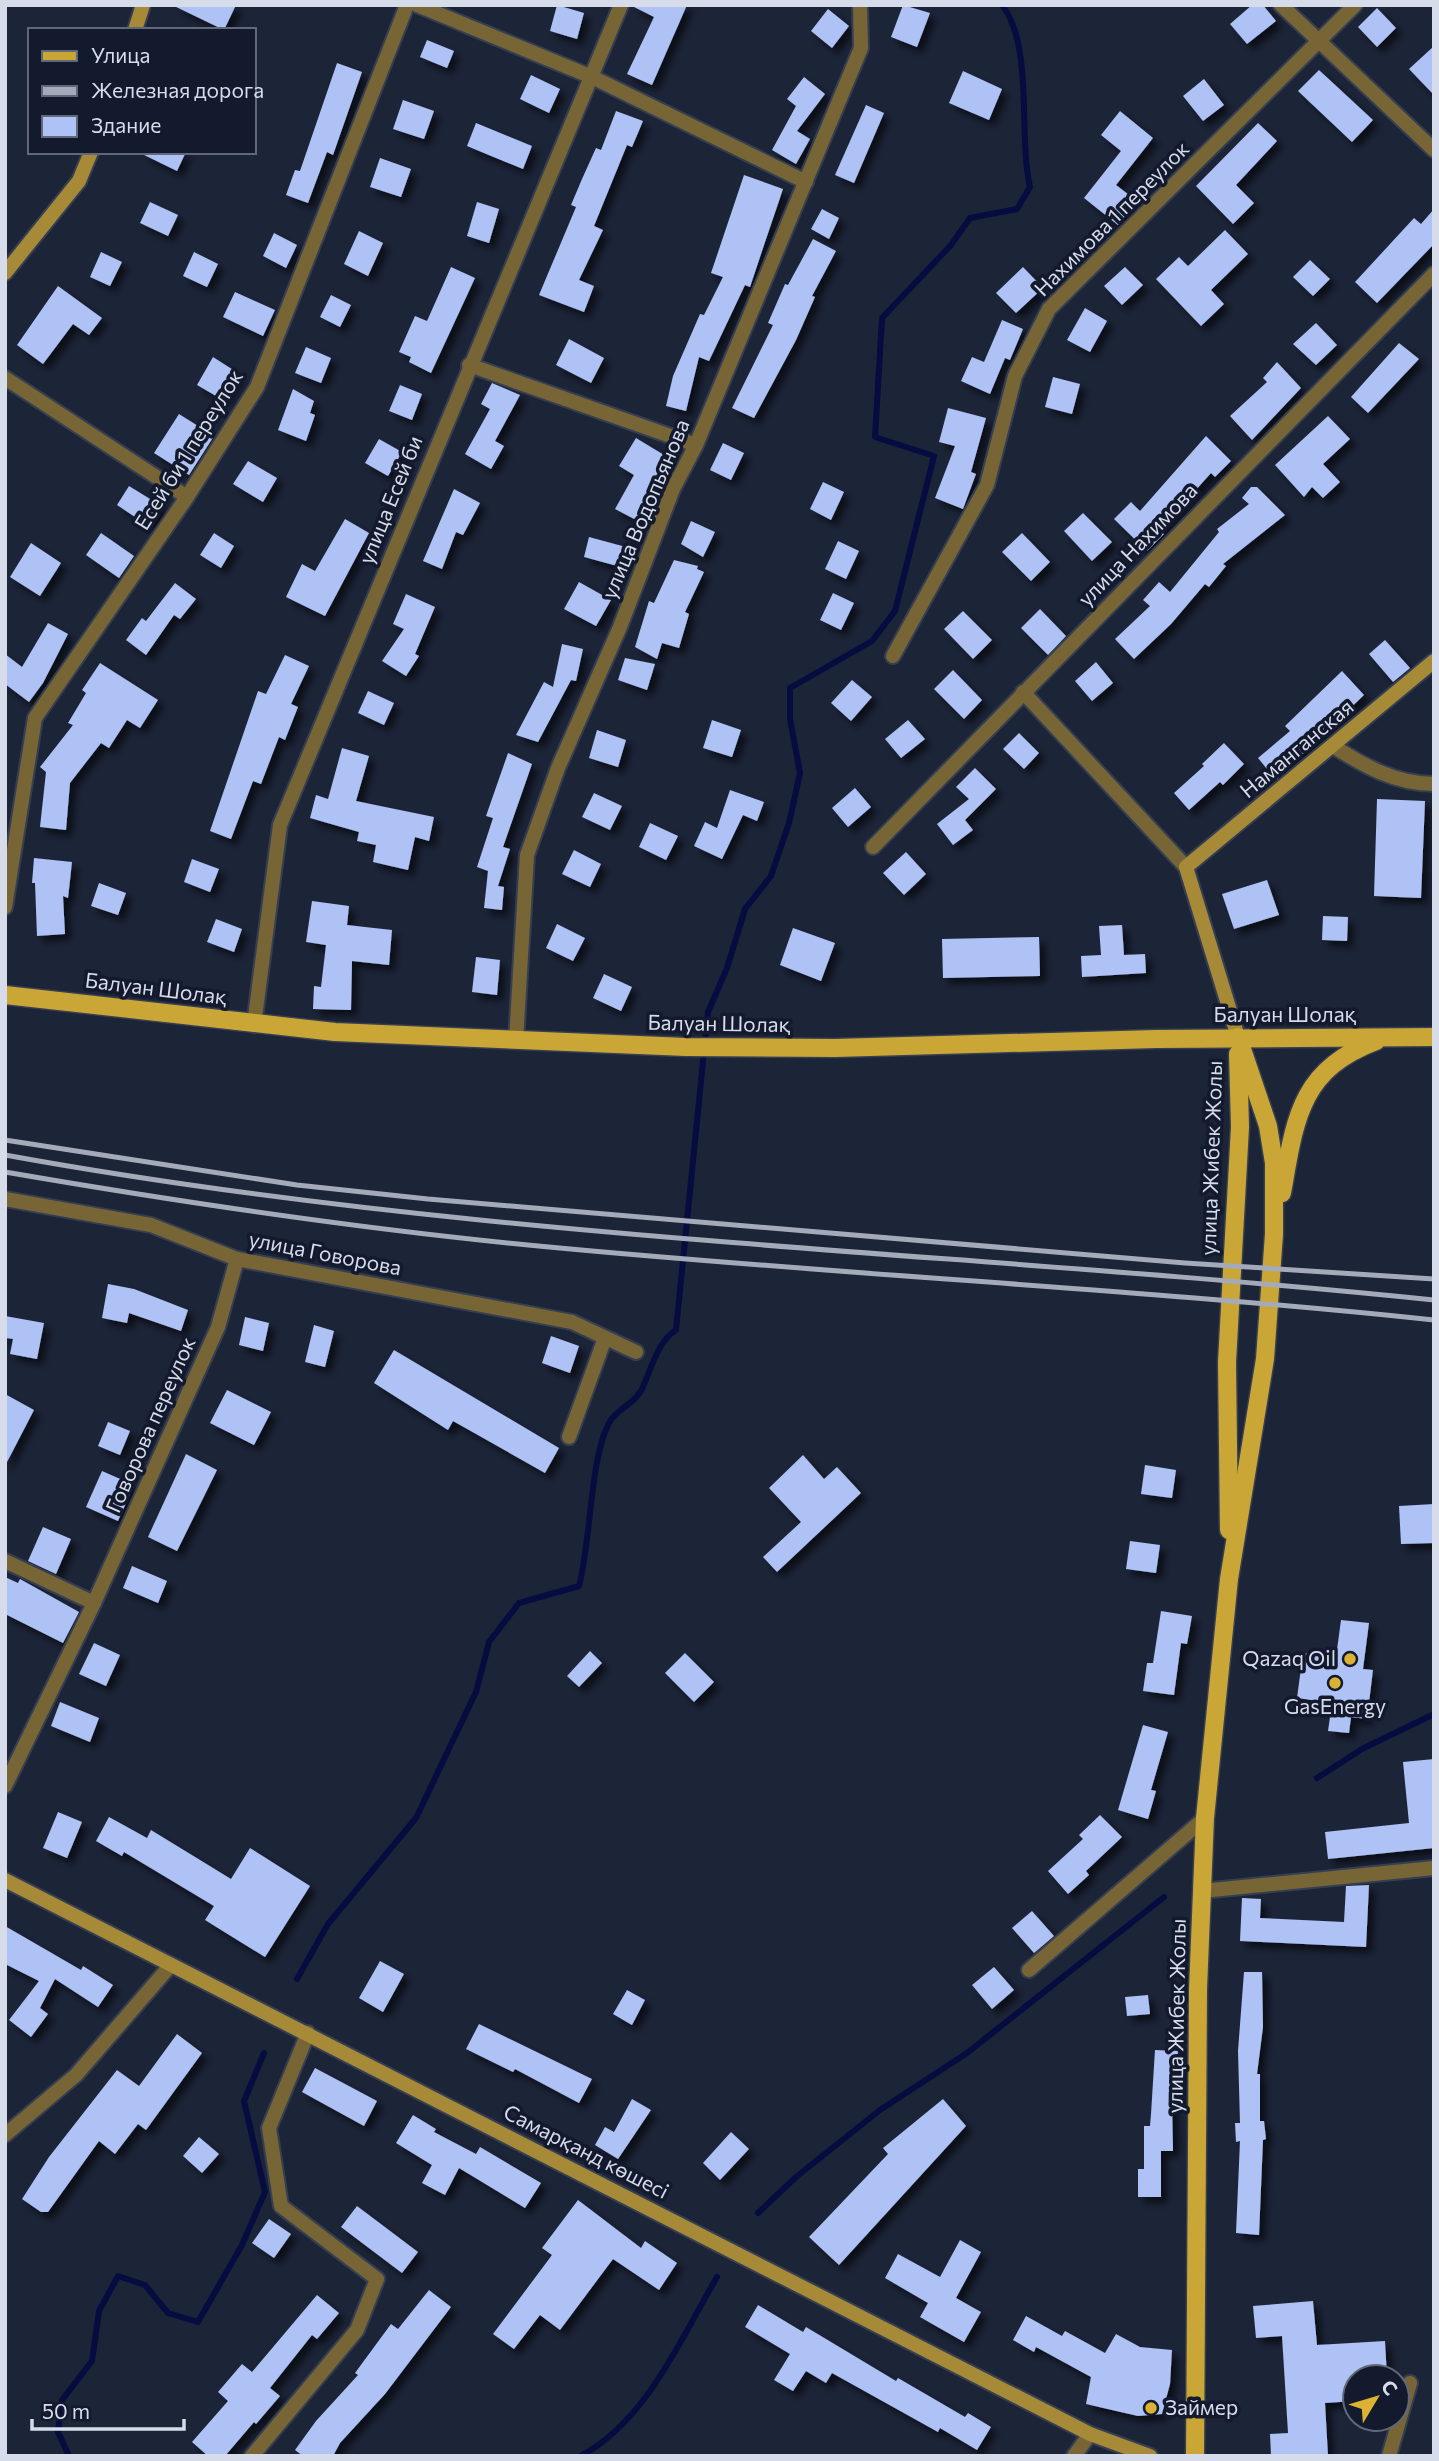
<svg xmlns="http://www.w3.org/2000/svg" width="1439" height="2461" viewBox="0 0 1439 2461" font-family="Commissioner,sans-serif">
  <style>
    .lines { fill: none; stroke-linecap: round; stroke-linejoin: round }
    .stream { stroke: #060c3f; stroke-width: 6 }
    .building { fill: #aec2f5; filter: url(#shadow) }
    .street-casing { stroke: #363e51; stroke-width: 18 }
    .secondary-casing { stroke: #363e51; stroke-width: 18 }
    .primary-casing { stroke: #363e51; stroke-width: 21 }
    .street { stroke: #776536; stroke-width: 14 }
    .secondary { stroke: #a68a38; stroke-width: 14 }
    .primary { stroke: #caa636; stroke-width: 18 }
    .rail { stroke: #a4aaba; stroke-width: 5 }
    .poi-dot { fill: #dbb233; stroke: #131a2e; stroke-width: 2.5 }
    .labels { text-anchor: middle; stroke-width: 7; stroke-linejoin: round; paint-order: stroke }
    .street-label { font-size: 21px; fill: #d6dcea; stroke: #131a2e }
    .poi-label { font-size: 21px; fill: #d6dcea; stroke: #131a2e; text-anchor: end }
  </style>
  <defs>
    <filter id="shadow"><feDropShadow dx="6" dy="6" stdDeviation="3.5" flood-color="#0009"/></filter>
  </defs>
  <rect width="100%" height="100%" fill="#1c2438"/>
  <g class="lines">
    <g class="stream">
      <polyline points="1317,1778 1362,1749 1434,1714"/>
      <path d="M297 1979 328 1924 416 1818 476 1692 489 1642 519 1603 579 1586C591 1542 590 1458 609 1423 616 1409 635 1404 642 1389 651 1370 657 1342 676 1330L708 1012 727 968 745 909 771 876 789 823 800 773 790 719V688L872 641 895 611 934 456 875 437 882 318 951 245 970 218 1017 209 1030 187C1018 136 1034 46 1002 5"/>
      <polyline points="758,2213 796,2177 880,2110 967,2053 1164,1897"/>
      <polyline points="69,2456 58,2432 62,2400 92,2361 99,2311 118,2276 145,2285 168,2313 198,2322 242,2245 265,2192 244,2101 264,2053"/>
      <path d="M581 2456C647 2420 680 2340 717 2277"/>
    </g>
  </g>
  <g class="building">
    <polygon points="172,5 236,5 224,30"/>
    <polygon points="557,5 584,13 577,39 550,31"/>
    <polygon points="630,5 687,5 652,85 627,74 654,17"/>
    <polygon points="903,5 930,13 917,47 891,37"/>
    <polygon points="1252,5 1263,5 1276,21 1247,44 1230,24"/>
    <polygon points="1377,8 1396,28 1377,47 1358,27"/>
    <polygon points="828,9 849,26 832,48 811,31"/>
    <polygon points="427,40 454,51 447,68 420,57"/>
    <polygon points="1434,46 1434,95 1409,69"/>
    <polygon points="337,63 362,72 333,155 327,152 308,203 286,195 295,170 300,171"/>
    <polygon points="1319,70 1373,120 1352,142 1298,91"/>
    <polygon points="963,71 1002,89 989,120 949,103"/>
    <polygon points="531,75 560,89 549,113 520,99"/>
    <polygon points="804,77 825,94 797,131 810,139 796,164 772,150 796,106 787,99"/>
    <polygon points="1204,79 1224,105 1203,121 1183,96"/>
    <polygon points="403,100 434,111 424,139 393,129"/>
    <polygon points="866,105 884,113 854,183 835,175"/>
    <polygon points="616,111 643,121 632,147 627,145 594,226 603,230 579,280 594,286 584,312 539,295 576,207 571,205 582,179 596,148 601,150"/>
    <polygon points="1120,111 1153,138 1116,185 1137,201 1118,225 1084,198 1121,151 1101,135"/>
    <polygon points="476,123 532,146 523,169 467,146"/>
    <polygon points="1258,123 1277,141 1236,185 1254,203 1233,224 1196,186"/>
    <polygon points="138,152 186,152 177,171"/>
    <polygon points="380,158 411,169 401,197 370,187"/>
    <polygon points="744,175 783,189 763,248 750,287 745,285 709,361 699,357 686,411 666,406 673,376 700,314 704,315 723,277 711,273"/>
    <polygon points="150,202 178,215 168,236 140,223"/>
    <polygon points="477,202 499,209 489,243 467,236"/>
    <polygon points="822,209 839,218 829,239 811,229"/>
    <polygon points="1434,209 1434,244 1377,303 1355,282 1414,218 1421,224"/>
    <polygon points="1225,230 1248,254 1211,290 1224,304 1201,326 1156,279 1179,257 1188,266"/>
    <polygon points="359,231 383,243 368,276 344,264"/>
    <polygon points="274,233 297,245 286,268 263,256"/>
    <polygon points="813,239 836,251 812,296 815,297 796,340 754,418 732,408 773,325 768,323 785,284 788,285"/>
    <polygon points="101,252 122,262 110,286 90,277"/>
    <polygon points="194,252 218,264 207,287 183,276"/>
    <polygon points="1310,260 1330,279 1313,296 1293,277"/>
    <polygon points="451,267 475,278 431,373 409,362 411,357 399,352 415,316 427,321"/>
    <polygon points="1023,267 1043,288 1016,313 996,293"/>
    <polygon points="1125,267 1143,285 1122,305 1104,286"/>
    <polygon points="58,286 102,318 89,335 73,324 43,364 17,345"/>
    <polygon points="235,292 275,310 263,336 223,317"/>
    <polygon points="331,295 351,305 340,327 320,317"/>
    <polygon points="1085,308 1107,321 1090,352 1067,340"/>
    <polygon points="1002,320 1023,329 1010,360 1005,358 990,394 961,381 972,357 984,362"/>
    <polygon points="1316,323 1337,345 1316,365 1293,344"/>
    <polygon points="569,339 604,358 591,383 556,365"/>
    <polygon points="1399,343 1419,359 1368,413 1351,397"/>
    <polygon points="306,347 331,358 321,383 295,373"/>
    <polygon points="213,357 238,373 223,400 197,385"/>
    <polygon points="1277,362 1301,388 1252,440 1230,416 1267,382 1263,378"/>
    <polygon points="1053,377 1080,384 1072,414 1045,407"/>
    <polygon points="492,383 520,395 495,441 504,446 491,469 465,454 490,409 481,404"/>
    <polygon points="400,385 422,394 412,420 389,411"/>
    <polygon points="293,389 314,401 310,413 315,415 306,441 278,430"/>
    <polygon points="948,408 986,418 971,472 976,474 963,509 935,498 955,446 939,442"/>
    <polygon points="179,414 214,436 189,475 154,453"/>
    <polygon points="1328,416 1350,439 1323,464 1340,482 1323,498 1312,487 1304,497 1275,465"/>
    <polygon points="1206,436 1231,461 1215,477 1211,473 1160,530 1164,534 1147,551 1114,519 1131,502 1140,511"/>
    <polygon points="636,438 669,458 646,499 649,501 638,521 615,509 634,475 619,466"/>
    <polygon points="379,439 402,452 388,476 365,463"/>
    <polygon points="723,443 744,453 731,480 710,470"/>
    <polygon points="248,461 277,478 263,502 233,484"/>
    <polygon points="823,482 844,492 831,520 810,509"/>
    <polygon points="129,486 163,507 150,527 117,505"/>
    <polygon points="1251,487 1257,487 1285,515 1223,564 1226,566 1209,587 1205,584 1171,624 1134,659 1115,639 1150,606 1143,600 1159,582 1170,592 1219,532 1217,529 1249,504 1242,498"/>
    <polygon points="454,489 480,503 463,535 456,532 442,569 423,561"/>
    <polygon points="1083,513 1112,542 1092,561 1064,531"/>
    <polygon points="345,519 369,533 325,616 286,597 302,564 315,571"/>
    <polygon points="691,521 715,532 703,557 681,544"/>
    <polygon points="101,533 134,556 119,578 86,555"/>
    <polygon points="214,533 234,546 221,568 200,555"/>
    <polygon points="1022,533 1050,562 1031,581 1002,552"/>
    <polygon points="589,537 626,547 621,567 584,557"/>
    <polygon points="838,541 859,551 846,579 825,569"/>
    <polygon points="31,543 61,563 40,596 10,577"/>
    <polygon points="674,560 698,566 697,569 704,572 685,612 689,614 679,648 662,643 657,659 635,647 649,601 654,603"/>
    <polygon points="579,582 611,600 596,626 564,609"/>
    <polygon points="175,583 196,599 180,619 174,615 146,655 126,640 142,618 146,621"/>
    <polygon points="833,593 854,603 841,630 820,620"/>
    <polygon points="406,594 435,607 415,654 419,656 406,676 382,661 404,629 393,624"/>
    <polygon points="1040,609 1066,636 1048,655 1021,628"/>
    <polygon points="963,611 992,640 973,659 944,629"/>
    <polygon points="48,623 68,634 43,683 29,702 5,684 5,654 22,667"/>
    <polygon points="1385,640 1410,668 1393,682 1369,654"/>
    <polygon points="562,644 583,649 576,681 571,680 538,742 516,735 544,682 553,687"/>
    <polygon points="285,655 309,666 291,704 298,707 285,740 279,737 261,784 253,781 231,839 210,831 258,691 266,694"/>
    <polygon points="625,658 655,664 647,690 618,680"/>
    <polygon points="1096,662 1113,683 1092,701 1075,681"/>
    <polygon points="100,663 158,700 140,728 127,720 109,748 101,743 70,783 66,830 40,827 46,772 40,767 73,725 68,723 86,693 82,690"/>
    <polygon points="953,670 982,700 964,719 934,689"/>
    <polygon points="1342,671 1364,695 1276,780 1258,758 1290,731 1285,726"/>
    <polygon points="852,680 872,697 851,721 831,703"/>
    <polygon points="368,691 394,703 384,725 358,713"/>
    <polygon points="712,720 741,730 732,757 703,748"/>
    <polygon points="908,720 925,739 901,758 885,739"/>
    <polygon points="597,730 626,740 618,767 589,758"/>
    <polygon points="1019,733 1039,753 1024,769 1003,749"/>
    <polygon points="1224,743 1244,764 1223,785 1220,782 1189,810 1174,793 1204,766 1202,764"/>
    <polygon points="342,748 369,756 356,801 434,817 429,841 415,837 408,870 373,862 376,845 357,841 359,832 310,818 316,795 328,799"/>
    <polygon points="508,753 532,764 503,847 510,849 498,886 504,887 502,910 484,908 488,871 477,867 493,818 486,816"/>
    <polygon points="975,768 996,789 965,820 973,830 953,845 937,824 969,799 956,787"/>
    <polygon points="855,788 871,807 848,827 832,808"/>
    <polygon points="730,790 764,802 757,821 743,815 722,859 694,846 705,822 717,828"/>
    <polygon points="594,793 622,806 610,830 582,817"/>
    <polygon points="1377,799 1425,801 1421,898 1374,896"/>
    <polygon points="650,823 678,836 666,860 639,847"/>
    <polygon points="574,850 601,864 590,887 562,874"/>
    <polygon points="906,852 926,874 904,895 883,873"/>
    <polygon points="34,858 72,862 68,898 63,896 65,934 37,936 35,883 32,883"/>
    <polygon points="192,859 219,869 210,892 184,882"/>
    <polygon points="1267,880 1279,915 1234,929 1222,894"/>
    <polygon points="99,883 126,893 118,915 91,906"/>
    <polygon points="312,901 349,906 347,925 392,930 389,965 352,961 351,1010 313,1009 314,986 321,987 326,945 306,942"/>
    <polygon points="1323,916 1348,917 1347,941 1322,940"/>
    <polygon points="216,919 242,929 234,952 207,942"/>
    <polygon points="557,924 585,938 573,961 546,948"/>
    <polygon points="1122,925 1124,955 1145,954 1146,973 1082,977 1081,956 1101,955 1099,926"/>
    <polygon points="793,928 835,943 821,981 780,965"/>
    <polygon points="1039,937 1040,976 943,978 942,939"/>
    <polygon points="476,957 500,960 497,995 472,992"/>
    <polygon points="604,974 632,987 621,1011 593,998"/>
    <polygon points="108,1284 134,1289 188,1310 181,1331 129,1313 127,1323 102,1318"/>
    <polygon points="5,1316 44,1323 37,1359 10,1354 13,1339 5,1338"/>
    <polygon points="245,1317 269,1323 263,1351 239,1345"/>
    <polygon points="314,1325 334,1331 325,1367 305,1362"/>
    <polygon points="551,1336 579,1346 570,1373 542,1363"/>
    <polygon points="394,1350 559,1448 545,1473 453,1421 448,1430 374,1383"/>
    <polygon points="227,1390 271,1412 254,1445 210,1423"/>
    <polygon points="5,1394 34,1410 5,1466"/>
    <polygon points="108,1422 130,1431 120,1455 98,1446"/>
    <polygon points="186,1454 217,1470 177,1551 148,1537"/>
    <polygon points="803,1455 824,1479 837,1467 861,1493 777,1572 763,1557 801,1522 769,1488"/>
    <polygon points="1145,1465 1176,1470 1172,1498 1141,1494"/>
    <polygon points="102,1471 134,1485 118,1521 86,1507"/>
    <polygon points="1434,1504 1434,1543 1401,1544 1399,1506"/>
    <polygon points="43,1527 71,1539 56,1574 28,1561"/>
    <polygon points="1130,1541 1160,1545 1156,1573 1126,1569"/>
    <polygon points="132,1566 167,1581 158,1603 123,1588"/>
    <polygon points="5,1577 18,1583 20,1579 79,1612 63,1643 5,1614"/>
    <polygon points="1161,1611 1192,1616 1187,1644 1181,1643 1174,1695 1143,1691 1147,1663 1153,1663"/>
    <polygon points="1341,1620 1369,1623 1363,1669 1373,1670 1367,1719 1351,1717 1349,1733 1328,1731 1332,1703 1297,1698 1303,1653 1336,1657"/>
    <polygon points="94,1643 120,1655 106,1686 79,1674"/>
    <polygon points="590,1651 602,1663 579,1687 567,1676"/>
    <polygon points="685,1653 714,1682 694,1702 665,1673"/>
    <polygon points="60,1702 99,1718 90,1742 51,1726"/>
    <polygon points="1143,1725 1168,1732 1151,1790 1156,1791 1148,1819 1118,1810"/>
    <polygon points="1434,1759 1434,1848 1328,1859 1325,1832 1409,1823 1403,1762"/>
    <polygon points="58,1812 82,1822 67,1858 43,1848"/>
    <polygon points="1100,1815 1122,1837 1086,1871 1089,1875 1068,1894 1048,1871 1083,1839 1079,1835"/>
    <polygon points="109,1817 147,1838 151,1830 231,1879 250,1848 310,1886 265,1957 205,1920 214,1906 124,1852 122,1856 96,1841"/>
    <polygon points="1369,1885 1366,1947 1240,1941 1242,1898 1261,1899 1260,1918 1344,1922 1346,1886"/>
    <polygon points="1032,1911 1054,1936 1034,1953 1012,1928"/>
    <polygon points="5,1926 81,1970 83,1966 113,1985 98,2007 55,1979 40,2008 48,2014 31,2037 9,2020 39,1981 5,1964"/>
    <polygon points="380,1961 404,1974 383,2012 359,1998"/>
    <polygon points="994,1967 1014,1990 992,2009 972,1985"/>
    <polygon points="1244,1972 1262,1972 1263,2027 1257,2074 1260,2074 1260,2121 1264,2121 1266,2139 1263,2140 1259,2235 1236,2233 1240,2141 1236,2142 1235,2123 1240,2123 1238,2051"/>
    <polygon points="627,1990 645,2000 632,2025 613,2014"/>
    <polygon points="1148,1995 1150,2014 1127,2016 1125,1997"/>
    <polygon points="479,2024 592,2079 579,2103 515,2069 513,2072 466,2049"/>
    <polygon points="177,2034 202,2053 146,2130 138,2124 115,2154 99,2141 48,2212 41,2212 22,2199 49,2157 117,2070 139,2086"/>
    <polygon points="1155,2050 1178,2051 1175,2102 1172,2101 1173,2151 1161,2151 1161,2197 1138,2197 1138,2169 1144,2169 1144,2126 1150,2126 1151,2114"/>
    <polygon points="315,2068 377,2101 364,2126 302,2092"/>
    <polygon points="632,2099 651,2110 618,2159 595,2145 605,2127 614,2132"/>
    <polygon points="943,2099 966,2126 839,2265 809,2237 888,2154 883,2148"/>
    <polygon points="413,2115 436,2129 434,2132 476,2154 480,2147 541,2183 525,2208 459,2168 445,2195 422,2183 432,2165 396,2143"/>
    <polygon points="731,2132 749,2149 720,2180 703,2163"/>
    <polygon points="199,2137 219,2154 202,2173 183,2156"/>
    <polygon points="578,2200 641,2248 645,2241 677,2263 659,2290 613,2259 560,2330 540,2315 514,2349 493,2334 552,2255 542,2248"/>
    <polygon points="357,2206 418,2252 402,2273 341,2227"/>
    <polygon points="269,2219 291,2234 274,2258 252,2243"/>
    <polygon points="960,2240 981,2252 956,2298 981,2312 964,2342 920,2317 928,2303 885,2278 898,2254 940,2277"/>
    <polygon points="429,2290 451,2307 385,2394 340,2443 333,2456 303,2456 295,2450 316,2421 358,2375 355,2373 391,2324 398,2329"/>
    <polygon points="317,2295 339,2313 317,2339 312,2335 270,2388 280,2396 256,2424 254,2422 225,2456 208,2456 192,2442 228,2401 218,2392 242,2364 252,2372"/>
    <polygon points="1313,2301 1317,2345 1385,2341 1387,2377 1355,2377 1355,2401 1325,2403 1328,2456 1271,2456 1270,2434 1288,2433 1282,2336 1256,2338 1253,2306"/>
    <polygon points="758,2305 803,2332 806,2327 896,2381 898,2378 965,2417 968,2413 991,2427 977,2450 940,2428 938,2432 832,2373 826,2383 806,2371 793,2391 774,2380 790,2354 745,2327"/>
    <polygon points="1026,2316 1062,2336 1065,2331 1105,2353 1116,2334 1140,2347 1172,2350 1170,2384 1162,2414 1138,2416 1086,2404 1091,2377 1036,2347 1034,2352 1013,2340"/>
  </g>
  <g class="lines">
    <g class="street-casing">
      <g id="street">
        <polyline points="417,5 592,77 806,182"/>
        <polyline points="1281,5 1434,150"/>
        <polyline points="469,365 696,445"/>
        <polyline points="5,378 187,497"/>
        <polyline points="893,656 987,485 1015,376 1049,309 1355,5"/>
        <polyline points="1023,692 1186,867"/>
        <path d="M1333 746C1364 766 1396 784 1434 784"/>
        <polyline points="873,847 1434,274"/>
        <polyline points="5,907 35,718 187,497 257,387 407,5"/>
        <polyline points="254,1025 280,825 621,5"/>
        <polyline points="516,1041 527,855 558,768 620,627 673,489 696,445 861,48 860,5"/>
        <polyline points="5,1199 151,1225 237,1259 572,1322 636,1352"/>
        <polyline points="569,1437 605,1338"/>
        <polyline points="5,1561 94,1603"/>
        <polyline points="5,1786 94,1603 218,1327 237,1259"/>
        <polyline points="1202,1891 1434,1868"/>
        <polyline points="1029,1970 1205,1818"/>
        <polyline points="5,2135 76,2075 170,1966"/>
        <polyline points="252,2456 357,2330 377,2279 281,2206 269,2128 308,2033"/>
        <polyline points="1074,2456 1090,2434"/>
        <polyline points="1389,2456 1410,2383"/>
      </g>
    </g>
    <g class="secondary-casing">
      <g id="secondary">
        <polyline points="135,30 143,5"/>
        <polyline points="5,273 79,181 91,152"/>
        <polyline points="1238,1037 1186,867 1434,661"/>
        <polyline points="5,1880 1090,2434 1150,2456"/>
      </g>
    </g>
    <g class="primary-casing">
      <g id="primary">
        <polyline points="5,995 335,1032 686,1047 835,1048 1156,1039 1434,1037"/>
        <path d="M1282 1193C1295 1120 1299 1070 1376 1041"/>
        <polyline points="1229,1530 1227,1362 1240,1127 1238,1054"/>
        <polyline points="1195,2456 1198,1989 1205,1818 1229,1579 1265,1359 1274,1234 1274,1163 1268,1126 1238,1037"/>
      </g>
    </g>
    <use href="#street" class="street"/>
    <use href="#secondary" class="secondary"/>
    <use href="#primary" class="primary"/>
    <g class="rail">
      <polyline points="5,1140 297,1185 428,1199 1185,1263 1434,1279"/>
      <path d="M5 1155C477 1241 958 1251 1434 1300"/>
      <path d="M5 1172C185 1203 367 1230 549 1247 843 1275 1139 1289 1434 1320"/>
    </g>
  </g>
  <g class="poi-dot">
    <circle cx="1350" cy="1659" r="7"/>
    <circle cx="1335" cy="1683" r="7"/>
    <circle cx="1151" cy="2408" r="7"/>
  </g>
  <g class="labels">
    <g class="street-label">
      <text transform="translate(1112 219) rotate(-45)" y="7">Нахимова 1 переулок</text>
      <text transform="translate(189 450) rotate(-58)" y="7">Есей би 1 переулок</text>
      <text transform="translate(391 500) rotate(-68)" y="7">улица Есей би</text>
      <text transform="translate(646 509) rotate(-67)" y="7">улица Водопьянова</text>
      <text transform="translate(1138 545) rotate(-46)" y="7">улица Нахимова</text>
      <text transform="translate(1297 749) rotate(-40)" y="7">Наманганская</text>
      <text transform="translate(156 989) rotate(7)" y="7">Балуан Шолақ</text>
      <text x="1285" y="1022">Балуан Шолақ</text>
      <text transform="translate(719 1024) rotate(1)" y="7">Балуан Шолақ</text>
      <text transform="translate(1212 1158) rotate(-88)" y="7">улица Жибек Жолы</text>
      <text transform="translate(325 1254) rotate(11)" y="7">улица Говорова</text>
      <text transform="translate(151 1425) rotate(-66)" y="7">Говорова переулок</text>
      <text transform="translate(1177 2016) rotate(-89)" y="7">улица Жибек Жолы</text>
      <text transform="translate(586 2152) rotate(27)" y="7">Самарқанд көшесі</text>
    </g>
    <g class="poi-label">
      <text x="1336" y="1666">Qazaq Oil</text>
      <text x="1335" y="1714" text-anchor="middle">GasEnergy</text>
      <text x="1165" y="2415" text-anchor="start">Займер</text>
    </g>
  </g>
  <rect width="1439" height="2461" fill="none" stroke="#d6dcea" stroke-width="14"/>
  <rect x="28" y="28" width="228" height="126" fill="#131a2e" stroke="#616879" stroke-width="2"/>
  <rect x="42" y="51" width="35" height="10" fill="#caa636" stroke="#616879" stroke-width="2"/>
  <text x="91" y="63" font-size="21" fill="#d6dcea">Улица</text>
  <rect x="42" y="86" width="35" height="10" fill="#a4aaba" stroke="#616879" stroke-width="2"/>
  <text x="91" y="98" font-size="21" fill="#d6dcea">Железная дорога</text>
  <rect x="42" y="116" width="35" height="21" fill="#aec2f5" stroke="#616879" stroke-width="2"/>
  <text x="91" y="133" font-size="21" fill="#d6dcea">Здание</text>
  <g transform="translate(1376 2398) rotate(52)"><circle r="33" fill="#131a2e" stroke="#616879" stroke-width="2"/>
  <path d="M0-5L12 26L0 18L-12 26Z" fill="#dbb233"/>
  <text y="-10" font-size="19" font-weight="bold" text-anchor="middle" fill="#d6dcea">С</text>
  </g>
  <path d="M32 2419v10h152v-10" fill="none" stroke="#d6dcea" stroke-width="3.5"/>
  <text x="42" y="2419" font-size="21" fill="#d6dcea" stroke="#131a2e" stroke-width="5" paint-order="stroke">50 m</text>
</svg>
